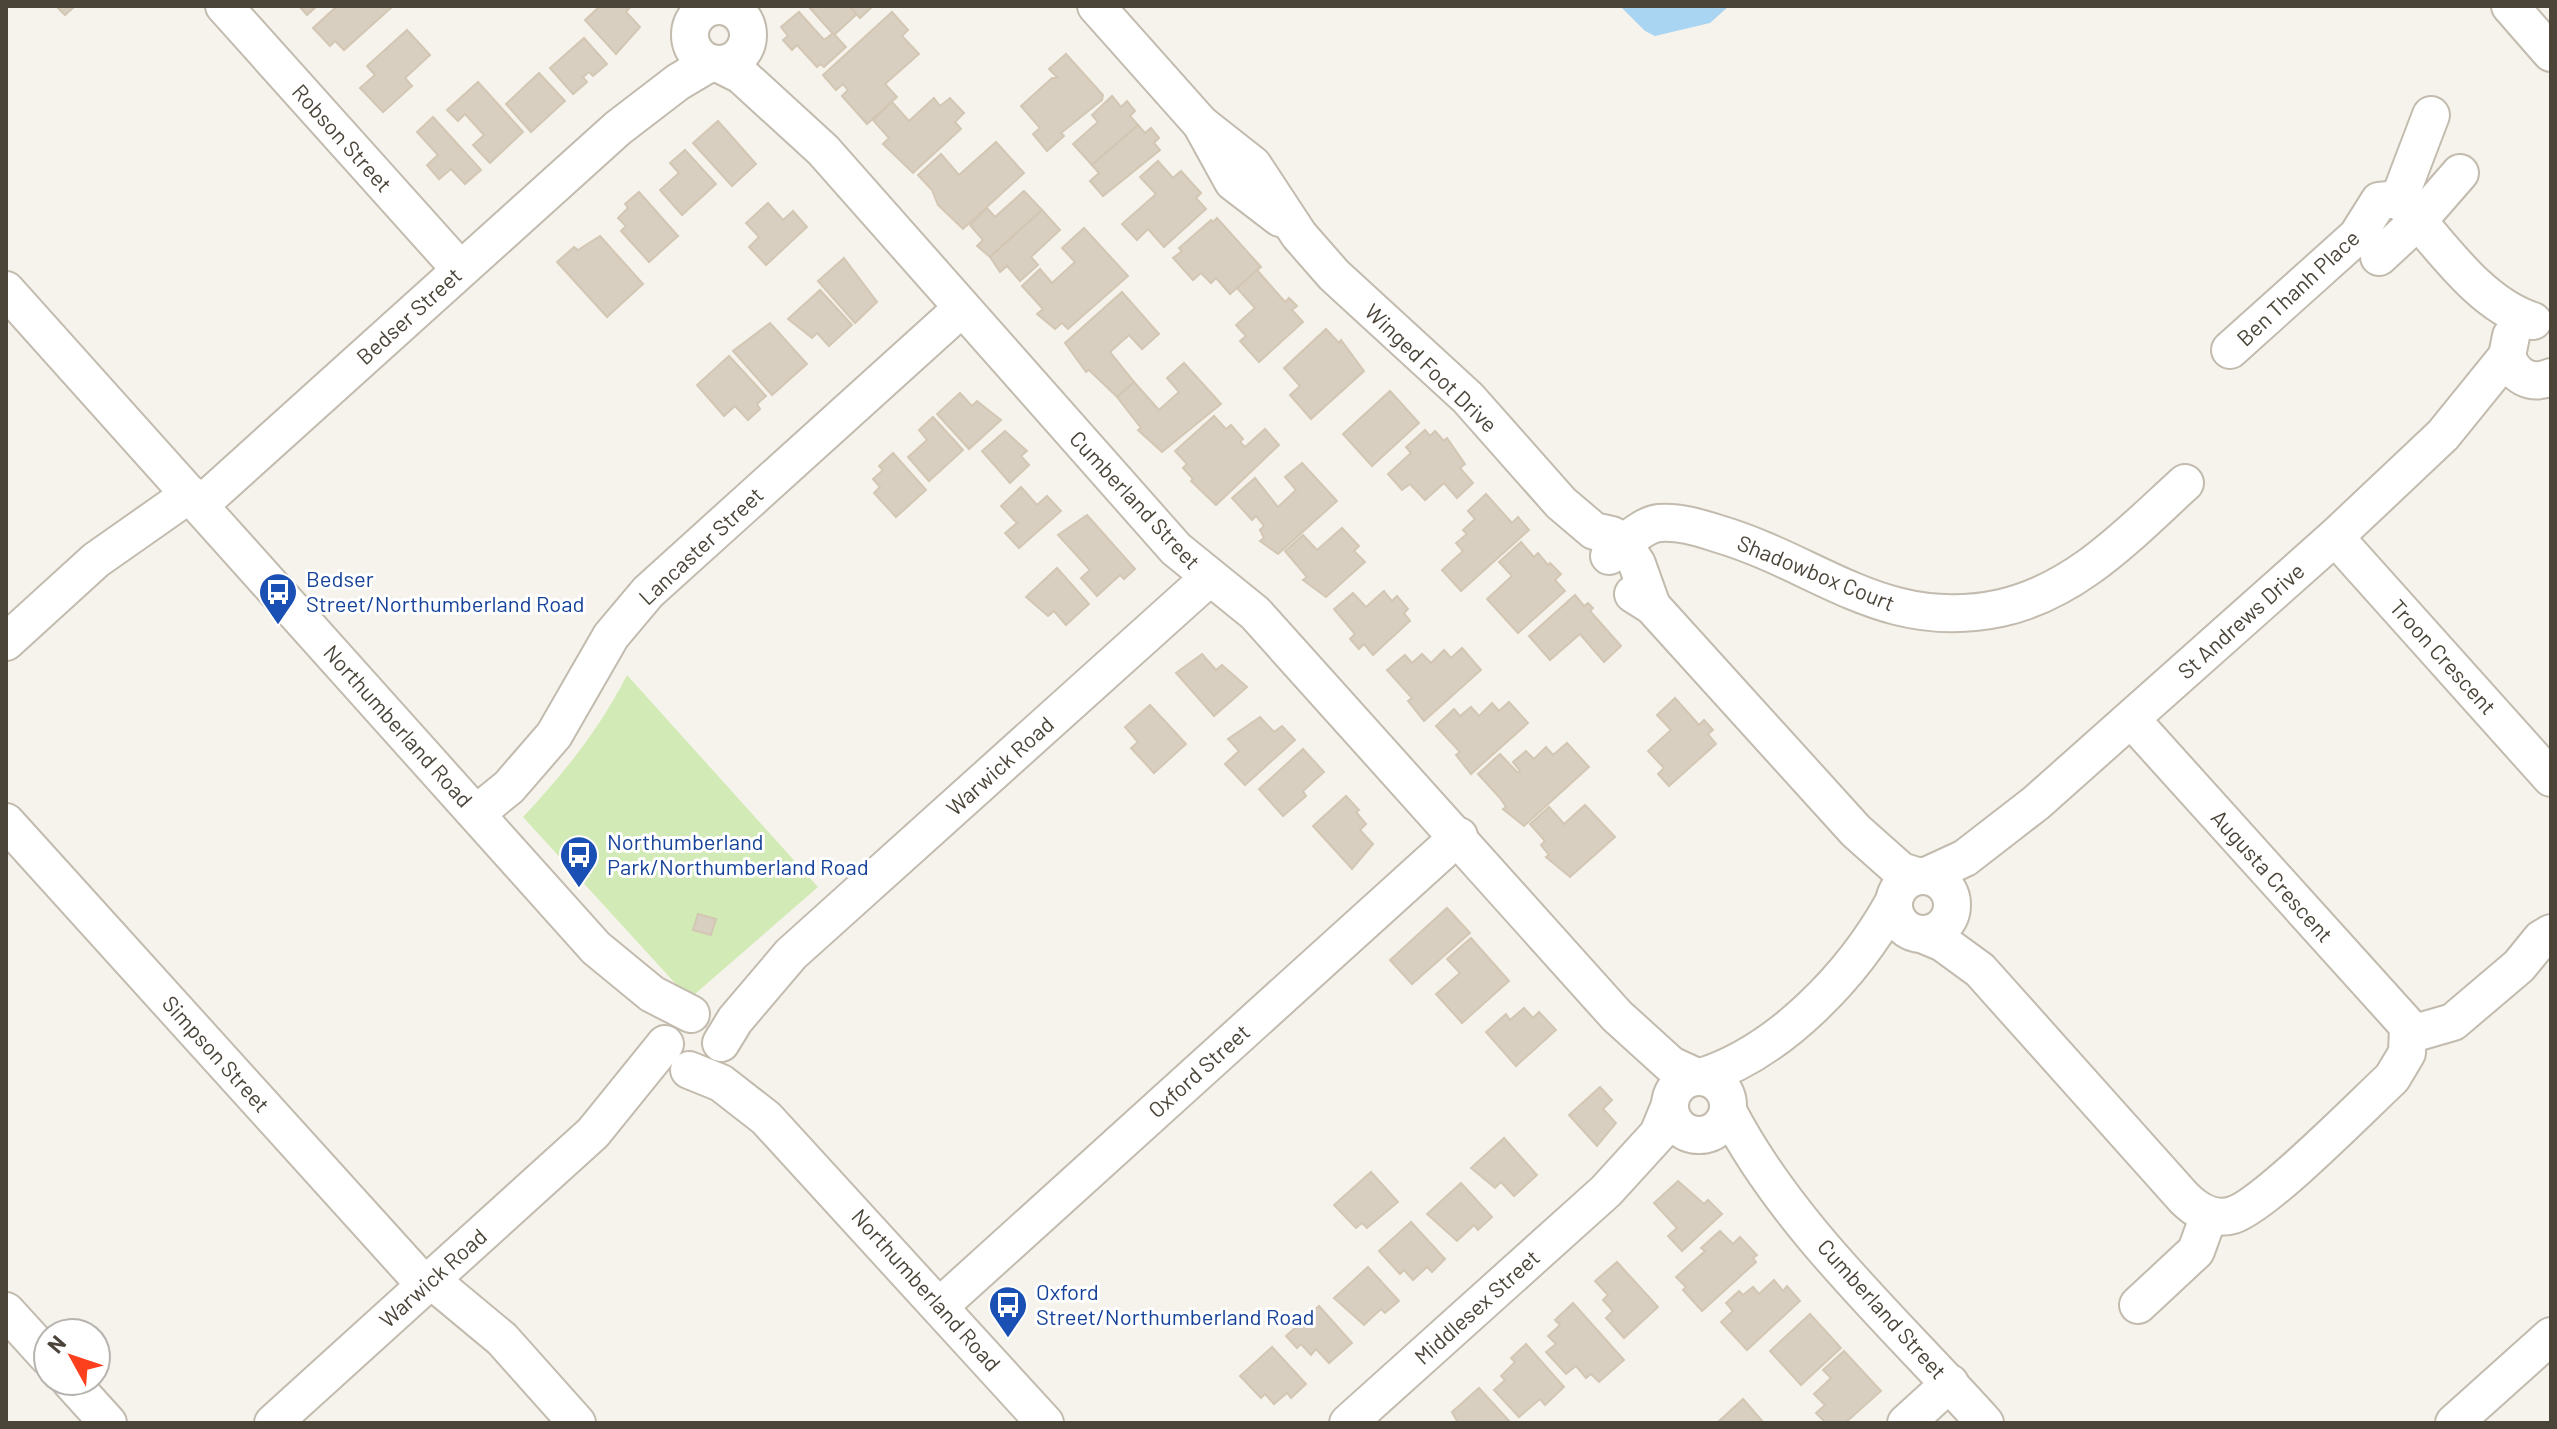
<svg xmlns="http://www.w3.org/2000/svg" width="2557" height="1429" viewBox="0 0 2557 1429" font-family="Barlow,sans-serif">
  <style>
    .green { fill: #d2eab5 }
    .water { fill: #a9d4f2 }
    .building { fill: #d8cfc1; stroke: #d3c7b4; stroke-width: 2 }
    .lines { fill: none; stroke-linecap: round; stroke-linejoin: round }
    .minor-casing { stroke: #c2bbae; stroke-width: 40 }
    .minor { stroke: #fff; stroke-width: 36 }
    .labels { text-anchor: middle; stroke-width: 6; stroke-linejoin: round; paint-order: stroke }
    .street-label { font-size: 22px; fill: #4b4439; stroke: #fff }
    .transit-label { font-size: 22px; fill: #164399; stroke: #fff; text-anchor: start }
  </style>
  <rect width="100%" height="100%" fill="#f6f3ec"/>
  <path class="green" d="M627 675 818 887 695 994H685L523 817C565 772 599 730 627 675Z"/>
  <polygon class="water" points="1620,6 1729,6 1710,23 1655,36 1645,31"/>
  <g class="building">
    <polygon points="56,6 75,6 65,15"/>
    <polygon points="299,6 317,6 307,15"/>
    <polygon points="337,6 393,6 344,50 335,41 330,46 313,28"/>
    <polygon points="600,6 631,6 626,12 640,27 616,54 585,20"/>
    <polygon points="808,6 849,6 857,14 834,35"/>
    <polygon points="849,6 873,6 860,18"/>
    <polygon points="799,12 824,40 833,33 846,47 824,67 820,64 817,67 797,45 792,50 783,40 788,36 781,27"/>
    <polygon points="892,12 908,30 902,36 919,54 885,84 897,97 867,124 842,96 848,90 843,84 836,90 823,75"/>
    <polygon points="407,30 430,55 405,78 412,86 383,112 360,88 375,75 367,66"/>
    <polygon points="584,38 607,64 593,76 589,72 583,77 587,82 573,94 550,68"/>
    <polygon points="1066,54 1103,95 1102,100 1061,133 1064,136 1047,151 1033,134 1040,128 1021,106 1052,78 1058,78 1049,69"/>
    <polygon points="539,73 565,101 531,132 506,104"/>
    <polygon points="478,82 523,132 490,163 473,145 484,135 465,114 458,121 447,110"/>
    <polygon points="1112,96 1121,107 1127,101 1135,111 1130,116 1138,125 1092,165 1073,144 1098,122 1092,115"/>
    <polygon points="934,98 940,106 950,98 964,113 955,122 961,129 913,173 883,144 889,138 873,120 892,102 909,121"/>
    <polygon points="433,117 481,170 465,184 451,169 439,179 427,165 438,155 417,132"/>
    <polygon points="718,121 756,164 732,186 693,143"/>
    <polygon points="1138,125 1145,133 1151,128 1159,138 1154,143 1160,150 1103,196 1090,181 1099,173 1092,165"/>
    <polygon points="996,142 1024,173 963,229 938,205 932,190 918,175 941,154 959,175"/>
    <polygon points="685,150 716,184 682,215 660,190 679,173 670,163"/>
    <polygon points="1158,161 1173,178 1181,171 1201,193 1196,198 1206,209 1164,247 1148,229 1137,240 1122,224 1156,194 1140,177"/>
    <polygon points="1024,191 1042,210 990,257 977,246 983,240 970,225 987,208 995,217"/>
    <polygon points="639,192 678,236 649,262 621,231 626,226 618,218 628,208 625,204"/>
    <polygon points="768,203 783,220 793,211 807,227 766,265 749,247 759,237 746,223"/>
    <polygon points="1042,210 1060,230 1031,257 1038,265 1020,281 1007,266 1000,272 990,257"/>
    <polygon points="1217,218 1261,267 1230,294 1216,278 1211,283 1201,273 1193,280 1173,258 1182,251 1179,248 1211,220 1213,222"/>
    <polygon points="1084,228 1128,276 1068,329 1062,323 1055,329 1037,314 1043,309 1022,286 1040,269 1052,283 1075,262 1062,248"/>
    <polygon points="600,236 643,284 607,317 557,262 574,247 578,250"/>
    <polygon points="844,258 877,302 855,323 818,281"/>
    <polygon points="1257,270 1285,302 1289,298 1297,306 1292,310 1303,322 1259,362 1240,341 1246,336 1236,325 1255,308 1237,288"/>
    <polygon points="820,290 852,325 829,346 817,333 812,338 788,319"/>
    <polygon points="1122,292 1159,334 1142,349 1129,335 1110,352 1134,382 1117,397 1089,370 1086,372 1065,343"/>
    <polygon points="770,323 807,364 772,395 733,351"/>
    <polygon points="1326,329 1339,343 1341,340 1364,371 1311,419 1290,395 1300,386 1284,368"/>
    <polygon points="729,356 766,396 757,404 760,409 748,420 735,406 724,416 697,385"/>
    <polygon points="1184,363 1221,404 1162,452 1138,430 1141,428 1117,397 1134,382 1159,410 1179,392 1167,378"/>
    <polygon points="1390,391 1419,423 1372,466 1343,434"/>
    <polygon points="960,393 972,406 977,401 1001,420 969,449 937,414"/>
    <polygon points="1214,416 1226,429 1231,425 1243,439 1240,442 1245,447 1265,429 1279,445 1216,505 1191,481 1193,479 1183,468 1187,464 1175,451"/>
    <polygon points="933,417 963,450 929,481 908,457 927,440 919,430"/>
    <polygon points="1425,430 1430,436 1435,431 1444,441 1447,438 1465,464 1460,468 1473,483 1457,498 1444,483 1425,500 1410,484 1402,490 1388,474 1411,453 1406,447"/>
    <polygon points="1005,431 1027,451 1021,456 1029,465 1010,483 982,451"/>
    <polygon points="893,453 926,490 896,517 874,493 880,487 873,479 883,470 879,466"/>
    <polygon points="1302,463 1337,501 1278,554 1260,541 1264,538 1260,530 1264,526 1256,516 1252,520 1232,498 1255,478 1278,507 1296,490 1285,477"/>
    <polygon points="1021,487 1037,505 1047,496 1061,511 1019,548 1005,533 1017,523 1001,506"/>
    <polygon points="1486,494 1512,523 1518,517 1529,530 1461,591 1442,570 1463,551 1456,543 1467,534 1463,530 1475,519 1468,511"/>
    <polygon points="1087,515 1135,569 1124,579 1120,575 1097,596 1081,578 1090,570 1058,535"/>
    <polygon points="1342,528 1359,546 1354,551 1365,562 1326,597 1303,580 1307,577 1285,551 1303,535 1317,550"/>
    <polygon points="1521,542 1534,557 1538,553 1548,565 1550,563 1561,574 1555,580 1565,591 1518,633 1487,599 1512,576 1499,562"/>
    <polygon points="1057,568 1089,604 1066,625 1054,611 1048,616 1026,597"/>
    <polygon points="1384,591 1392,601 1397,596 1408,609 1404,613 1410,621 1373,655 1364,644 1359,649 1350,639 1355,634 1334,609 1353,593 1366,607"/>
    <polygon points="1575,595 1584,606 1588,603 1593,608 1590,611 1621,646 1604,662 1580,634 1550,660 1529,636"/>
    <polygon points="1462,648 1481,670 1424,721 1408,701 1412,698 1387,670 1405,655 1412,663 1422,654 1431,663 1444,650 1451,658"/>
    <polygon points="1202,654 1216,670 1222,665 1247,687 1214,716 1176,673"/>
    <polygon points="1675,698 1699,725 1704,720 1713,730 1708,734 1716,744 1669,786 1658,774 1664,768 1648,751 1671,730 1657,715"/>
    <polygon points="1509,702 1528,723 1471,774 1456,755 1460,752 1436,726 1454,709 1460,716 1471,707 1479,716 1492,703 1499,711"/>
    <polygon points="1150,705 1186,744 1154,773 1131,748 1138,742 1125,727"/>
    <polygon points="1260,717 1274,732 1282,726 1295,740 1245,785 1225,764 1239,751 1228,739"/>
    <polygon points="1567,743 1589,767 1524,826 1503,809 1506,807 1500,798 1478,774 1500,754 1518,773 1520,771 1513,762 1526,751 1534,759 1546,747 1553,755"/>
    <polygon points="1303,749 1324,772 1303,791 1306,796 1283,816 1259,789"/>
    <polygon points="1346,796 1359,810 1356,812 1366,824 1360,830 1373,844 1352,869 1313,826"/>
    <polygon points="1585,805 1615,837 1570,877 1546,857 1549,855 1541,845 1545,841 1530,824 1549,807 1564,824"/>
    <polygon points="1447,908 1470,933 1412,984 1390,960"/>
    <polygon points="698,914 716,919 711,935 693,930"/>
    <polygon points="1471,938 1509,981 1462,1023 1436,994 1460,973 1447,959"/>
    <polygon points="1524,1008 1533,1018 1539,1012 1556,1030 1516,1066 1486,1032 1506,1014 1510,1020"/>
    <polygon points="1600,1087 1612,1100 1603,1109 1616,1123 1597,1146 1569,1115"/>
    <polygon points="1504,1138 1537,1175 1514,1196 1501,1182 1495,1188 1471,1168"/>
    <polygon points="1371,1172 1398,1202 1367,1228 1362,1223 1356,1228 1334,1205"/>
    <polygon points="1678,1181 1704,1204 1708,1200 1722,1214 1682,1251 1668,1236 1677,1228 1654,1203"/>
    <polygon points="1461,1183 1492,1217 1478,1230 1474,1225 1457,1241 1427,1214"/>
    <polygon points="1411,1222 1445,1259 1432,1272 1427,1267 1413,1280 1404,1270 1400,1274 1379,1251"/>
    <polygon points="1720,1231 1733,1244 1740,1237 1757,1255 1753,1258 1756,1262 1702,1311 1683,1290 1686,1287 1676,1277 1705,1251 1701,1248"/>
    <polygon points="1617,1262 1658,1307 1624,1338 1606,1318 1613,1311 1603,1300 1608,1295 1595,1281"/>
    <polygon points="1368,1267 1399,1301 1385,1313 1381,1309 1364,1325 1334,1298"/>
    <polygon points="1774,1280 1783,1291 1787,1286 1800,1301 1747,1350 1721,1322 1733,1311 1726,1303 1739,1291 1743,1295 1753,1287 1759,1294"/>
    <polygon points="1573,1303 1624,1360 1599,1382 1591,1374 1586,1378 1576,1366 1566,1374 1546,1352 1556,1344 1548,1336 1560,1325 1555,1320"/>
    <polygon points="1319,1306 1352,1343 1329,1363 1316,1349 1311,1355 1301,1344 1297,1348 1286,1336"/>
    <polygon points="1810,1314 1841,1348 1801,1385 1770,1351"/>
    <polygon points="1526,1344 1564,1387 1545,1405 1540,1399 1519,1417 1494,1390 1505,1380 1501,1376 1515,1362 1511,1358"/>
    <polygon points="1272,1347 1306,1384 1291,1398 1287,1393 1274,1404 1265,1394 1261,1398 1240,1376"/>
    <polygon points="1844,1351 1881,1391 1845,1423 1826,1423 1816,1413 1825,1405 1814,1394 1831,1378 1823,1370"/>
    <polygon points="1479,1388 1511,1423 1458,1423 1452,1412"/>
    <polygon points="1743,1399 1764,1423 1717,1423"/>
  </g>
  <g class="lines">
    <g class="minor-casing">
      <g id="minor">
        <circle cx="719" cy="35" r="29"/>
        <polyline points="224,6 460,269"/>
        <polyline points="1096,6 1201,124 1233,182 1280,218"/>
        <polyline points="2510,6 2551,53"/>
        <polyline points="719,64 741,75 823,150 1176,549 1255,613 1617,1016 1671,1065 1697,1077"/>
        <polyline points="1201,124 1253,165 1299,235 1334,275 1468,398 1561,503 1594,531 1612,535 1624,544 1637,564 1652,606"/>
        <polyline points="2399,199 2431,115"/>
        <polyline points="2379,257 2419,220 2460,173"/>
        <polyline points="6,290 596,948 652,994 691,1014"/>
        <path d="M2511 336 2507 356C2514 376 2531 386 2551 377"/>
        <path d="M2230 350 2357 236 2379 201 2399 199C2438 241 2477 303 2533 321"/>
        <polyline points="200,505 618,128 678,82 710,63"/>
        <polyline points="2335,537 2551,778"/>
        <path d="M1609 556C1623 545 1641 525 1659 523 1679 521 1700 528 1719 534 1820 564 1885 633 2001 608 2077 591 2130 533 2185 483"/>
        <polyline points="1633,594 1652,606 1856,831 1901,871 1917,876"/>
        <polyline points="6,642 96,560 190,494"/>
        <polyline points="477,813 509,787 554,735 611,636 648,592 961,309"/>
        <polyline points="6,822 425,1285"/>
        <circle cx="1923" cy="905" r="29"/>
        <polyline points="1926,876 1965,858 2036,803 2335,537 2443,435 2507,356"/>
        <path d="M1924 935 1943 943 1980 970 2184 1198C2197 1211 2213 1221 2233 1215 2265 1205 2362 1106 2392 1078L2407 1053 2408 1026 2131 719"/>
        <polyline points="2408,1035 2453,1022 2519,966 2541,939 2551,933"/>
        <polyline points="721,1043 735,1020 791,954 1210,577"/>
        <polyline points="689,1070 721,1083 766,1118 1045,1423"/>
        <path d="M1701 1077C1780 1052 1853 975 1893 903"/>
        <circle cx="1699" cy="1106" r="29"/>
        <path d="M1728 1111C1787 1226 1898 1326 1985 1423"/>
        <polyline points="431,1280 502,1339 577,1423"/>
        <polyline points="2138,1305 2196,1251 2209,1215"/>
        <polyline points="940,1306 1459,836"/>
        <polyline points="6,1311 48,1357"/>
        <polyline points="70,1381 108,1423"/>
        <polyline points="273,1423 593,1133 665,1044"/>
        <polyline points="1348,1423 1606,1191 1658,1134 1670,1105"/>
        <polyline points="1906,1423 1950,1383"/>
        <polyline points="2454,1423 2551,1336"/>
      </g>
    </g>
    <use href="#minor" class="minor"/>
  </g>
  <defs>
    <g id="bus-pin" transform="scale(2)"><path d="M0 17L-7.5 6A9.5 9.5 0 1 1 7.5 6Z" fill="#1a4fb4" stroke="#fff"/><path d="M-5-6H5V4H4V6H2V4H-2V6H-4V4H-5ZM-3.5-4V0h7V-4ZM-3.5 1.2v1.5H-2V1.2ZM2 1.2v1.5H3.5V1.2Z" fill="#fff"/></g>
  </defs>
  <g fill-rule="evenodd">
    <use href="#bus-pin" x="278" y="592"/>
    <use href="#bus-pin" x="579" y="855"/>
    <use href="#bus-pin" x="1008" y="1305"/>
  </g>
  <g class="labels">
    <g class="street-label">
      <text transform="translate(342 138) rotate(48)" y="8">Robson Street</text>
      <text transform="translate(2298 288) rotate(-43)" y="8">Ben Thanh Place</text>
      <text transform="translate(409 316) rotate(-42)" y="8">Bedser Street</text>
      <text transform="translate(1431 368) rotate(44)" y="8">Winged Foot Drive</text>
      <text transform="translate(1135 500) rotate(47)" y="8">Cumberland Street</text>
      <text transform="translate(701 546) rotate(-43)" y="8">Lancaster Street</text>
      <text transform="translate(1816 573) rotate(22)" y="8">Shadowbox Court</text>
      <text transform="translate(2241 621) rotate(-42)" y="8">St Andrews Drive</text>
      <text transform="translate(2443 657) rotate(48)" y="8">Troon Crescent</text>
      <text transform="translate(398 726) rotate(48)" y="8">Northumberland Road</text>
      <text transform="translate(1000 766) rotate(-42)" y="8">Warwick Road</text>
      <text transform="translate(2272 876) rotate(48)" y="8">Augusta Crescent</text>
      <text transform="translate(216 1054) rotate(48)" y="8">Simpson Street</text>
      <text transform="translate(1199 1071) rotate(-42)" y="8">Oxford Street</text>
      <text transform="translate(433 1278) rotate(-42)" y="8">Warwick Road</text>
      <text transform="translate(926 1290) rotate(48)" y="8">Northumberland Road</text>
      <text transform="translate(1477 1307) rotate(-42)" y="8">Middlesex Street</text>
      <text transform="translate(1882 1309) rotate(48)" y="8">Cumberland Street</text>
    </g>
    <g class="transit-label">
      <text x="306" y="587">Bedser<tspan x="306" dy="25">Street/Northumberland Road</tspan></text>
      <text x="607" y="850">Northumberland<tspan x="607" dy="25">Park/Northumberland Road</tspan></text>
      <text x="1036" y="1300">Oxford<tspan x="1036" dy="25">Street/Northumberland Road</tspan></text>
    </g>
  </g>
  <rect width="2557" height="1429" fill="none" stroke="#4b4439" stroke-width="16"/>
  <g transform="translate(72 1357) rotate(310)"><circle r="38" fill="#ffffff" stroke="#b7b4b0" stroke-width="2"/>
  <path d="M0-6L14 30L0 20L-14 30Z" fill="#fc3f1d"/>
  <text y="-12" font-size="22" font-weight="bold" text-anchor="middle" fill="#4b4439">N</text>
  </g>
</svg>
